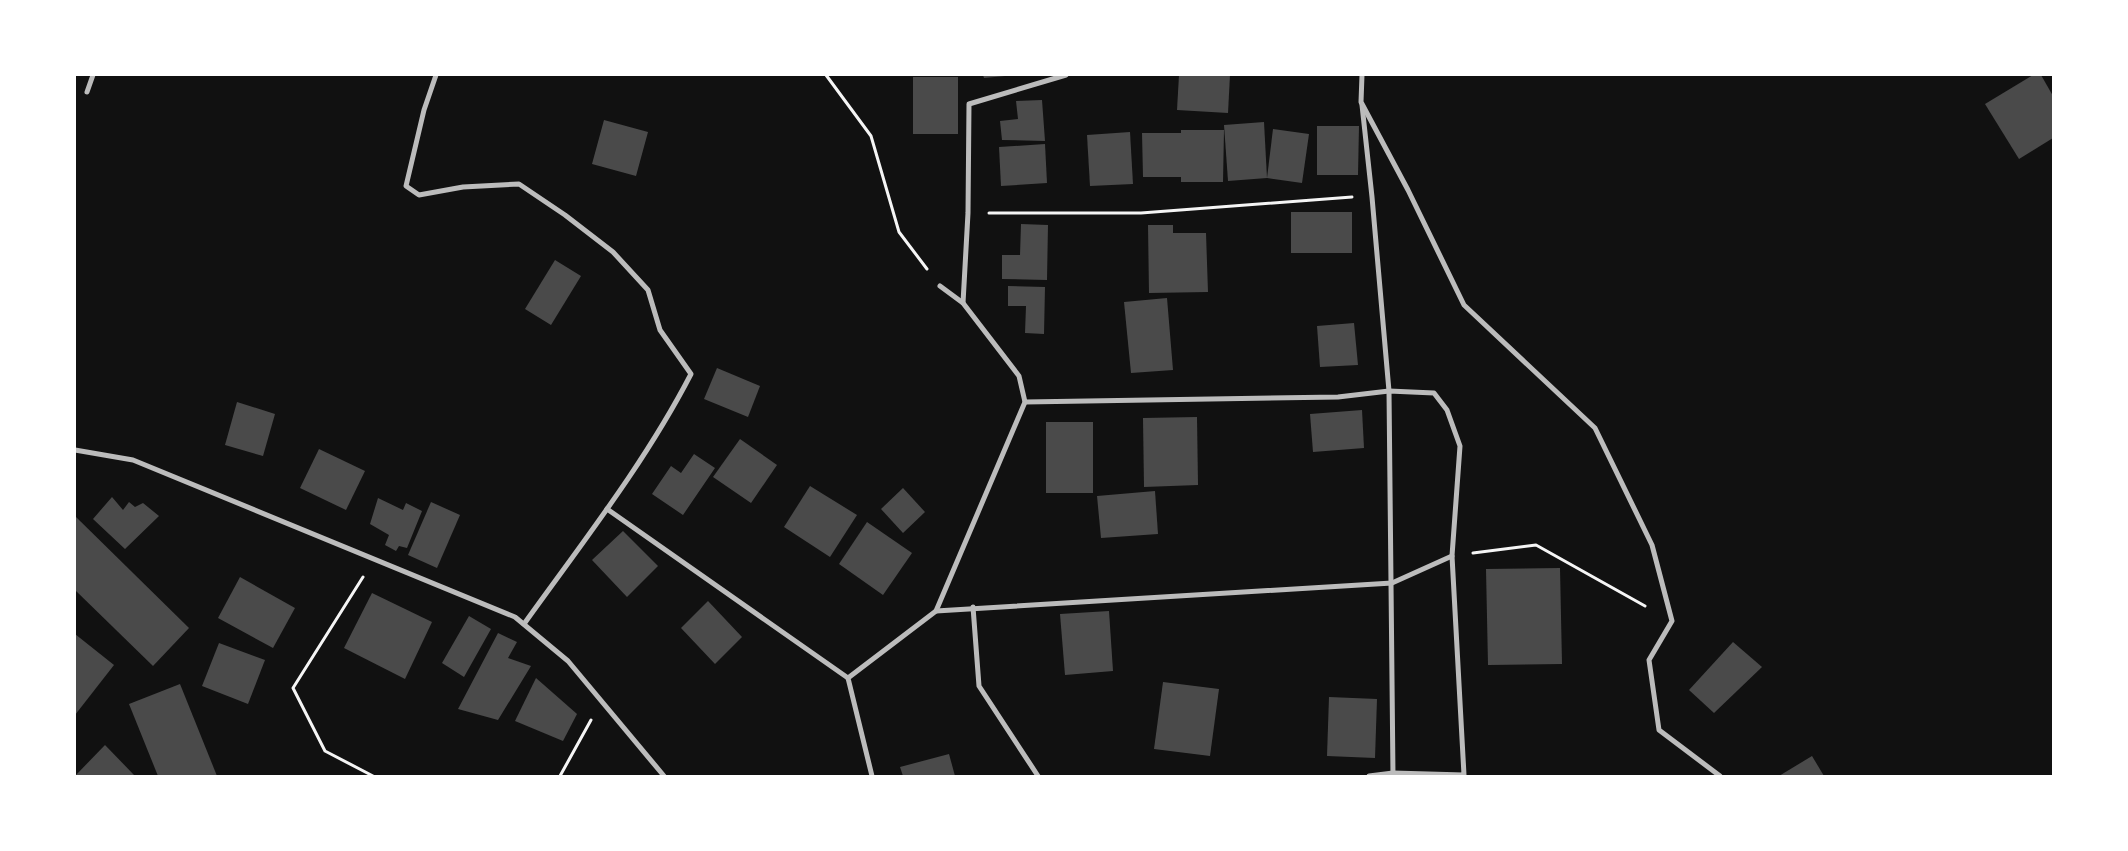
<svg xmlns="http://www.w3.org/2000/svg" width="2128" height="851" viewBox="0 0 2128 851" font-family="Roboto,sans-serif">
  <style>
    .building { fill: #4a4a4a }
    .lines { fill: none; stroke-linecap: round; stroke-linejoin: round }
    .path { stroke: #f5f5f5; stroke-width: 3 }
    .minor { stroke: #bcbcbc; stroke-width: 5 }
  </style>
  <rect width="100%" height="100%" fill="#111"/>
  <g class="building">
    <polygon points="983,75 1004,75 1005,76 984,78"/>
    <polygon points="1179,75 1230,75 1228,113 1177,110"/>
    <polygon points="2033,75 2041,75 2053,96 2053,138 2019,159 1985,104"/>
    <rect x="913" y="77" width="45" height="57"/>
    <polygon points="1042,100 1045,141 1002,140 1000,121 1018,119 1016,101"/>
    <polygon points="604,120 648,132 636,176 592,164"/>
    <polygon points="1264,122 1267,178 1228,181 1224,125"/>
    <polygon points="1317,126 1359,126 1358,175 1317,175"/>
    <polygon points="1273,129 1309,134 1302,183 1267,178"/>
    <polygon points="1181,130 1224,130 1223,182 1181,182 1181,177 1143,177 1142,133 1181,133"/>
    <polygon points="1130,132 1133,184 1090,186 1087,135"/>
    <polygon points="1045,144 1047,183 1001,186 999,147"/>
    <rect x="1291" y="212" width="61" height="41"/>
    <polygon points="1021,224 1048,225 1047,280 1002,279 1002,255 1020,255"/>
    <polygon points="1148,225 1173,225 1173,233 1206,233 1208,292 1149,293"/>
    <polygon points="555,260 581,276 551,325 525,309"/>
    <polygon points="1008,286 1045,287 1044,334 1025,333 1026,306 1008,306"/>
    <polygon points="1167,298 1173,370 1131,373 1124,302"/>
    <polygon points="1354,323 1358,365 1320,367 1317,326"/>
    <polygon points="717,368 760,386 748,417 704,399"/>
    <polygon points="237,402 275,414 263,456 225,445"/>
    <polygon points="1362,410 1364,448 1313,452 1310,414"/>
    <polygon points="1197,417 1198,485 1144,487 1143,418"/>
    <rect x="1046" y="422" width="47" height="71"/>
    <polygon points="740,439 777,465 751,503 713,477"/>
    <polygon points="319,449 365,471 346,510 300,488"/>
    <polygon points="694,454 715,468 683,515 652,494 671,466 681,473"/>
    <polygon points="810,486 857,515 830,557 784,527"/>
    <polygon points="903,488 925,512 903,533 881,509"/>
    <polygon points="1155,491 1158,534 1101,538 1097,496"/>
    <polygon points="112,497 123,510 129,502 135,507 143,503 159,516 125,549 93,519"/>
    <polygon points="378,498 403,510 406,503 422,511 407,548 399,546 396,551 385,545 389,535 370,524"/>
    <polygon points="431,502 460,515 437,568 408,555"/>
    <polygon points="75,516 189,628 153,666 75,590"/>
    <polygon points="867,522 912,553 883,595 839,564"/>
    <polygon points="623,531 658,566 627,597 592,560"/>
    <polygon points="1560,568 1562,664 1488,665 1486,569"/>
    <polygon points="240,577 295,608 273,648 218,618"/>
    <polygon points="372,593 432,622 405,679 344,648"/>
    <polygon points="708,601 742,637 715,664 681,628"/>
    <polygon points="1109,611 1113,671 1065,675 1060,614"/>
    <polygon points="469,616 491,629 464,677 442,663"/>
    <polygon points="498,633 517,642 508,658 531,666 498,720 458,709"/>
    <polygon points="75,634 114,665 75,715"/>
    <polygon points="1733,642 1762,667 1714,713 1689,690"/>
    <polygon points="219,643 265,660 248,704 202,686"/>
    <polygon points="536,678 577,714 563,741 515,721"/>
    <polygon points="1163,682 1219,689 1210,756 1154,749"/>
    <polygon points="180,684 217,776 158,776 129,704"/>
    <polygon points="1329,697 1377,699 1375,758 1327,756"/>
    <polygon points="105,745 135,776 75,776"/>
    <polygon points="949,754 955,776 903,776 900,767"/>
    <polygon points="1812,756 1824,776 1779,776"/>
  </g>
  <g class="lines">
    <g class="path">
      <polyline points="826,75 871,136 899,232 927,269"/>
      <polyline points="989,213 1141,213 1352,197"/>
      <polyline points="1473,553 1536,545 1645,606"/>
      <polyline points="363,577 293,688 325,751 373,776"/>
      <polyline points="560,776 591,720"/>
    </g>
    <g class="minor">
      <path d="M436 75 424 110 406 186 419 195 463 187 519 184 565 215 613 252 648 290 660 330 691 374C645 463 582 543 524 624"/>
      <polyline points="1362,75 1361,102 1408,190 1464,305 1595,428 1652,545 1672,621 1649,660 1659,730 1720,776"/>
      <polyline points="87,92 93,75"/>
      <polyline points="1362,105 1372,197 1389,391 1393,776"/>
      <polyline points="963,303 968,213 969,104 1066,75"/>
      <polyline points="1025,402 1338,397 1389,391 1434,393 1447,410 1460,446 1452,556 1464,775 1393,773 1369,776"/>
      <polyline points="75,450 133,460 515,617 568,661 664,776"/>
      <polyline points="607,509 848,678"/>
      <polyline points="973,607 979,686 1038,776"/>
      <polyline points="936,611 1025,402 1019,376 963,303 940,286"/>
      <polyline points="872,776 848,678 936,611 1392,583 1452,556"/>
    </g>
  </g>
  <rect width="2128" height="851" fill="none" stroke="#ffffff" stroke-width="152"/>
</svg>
